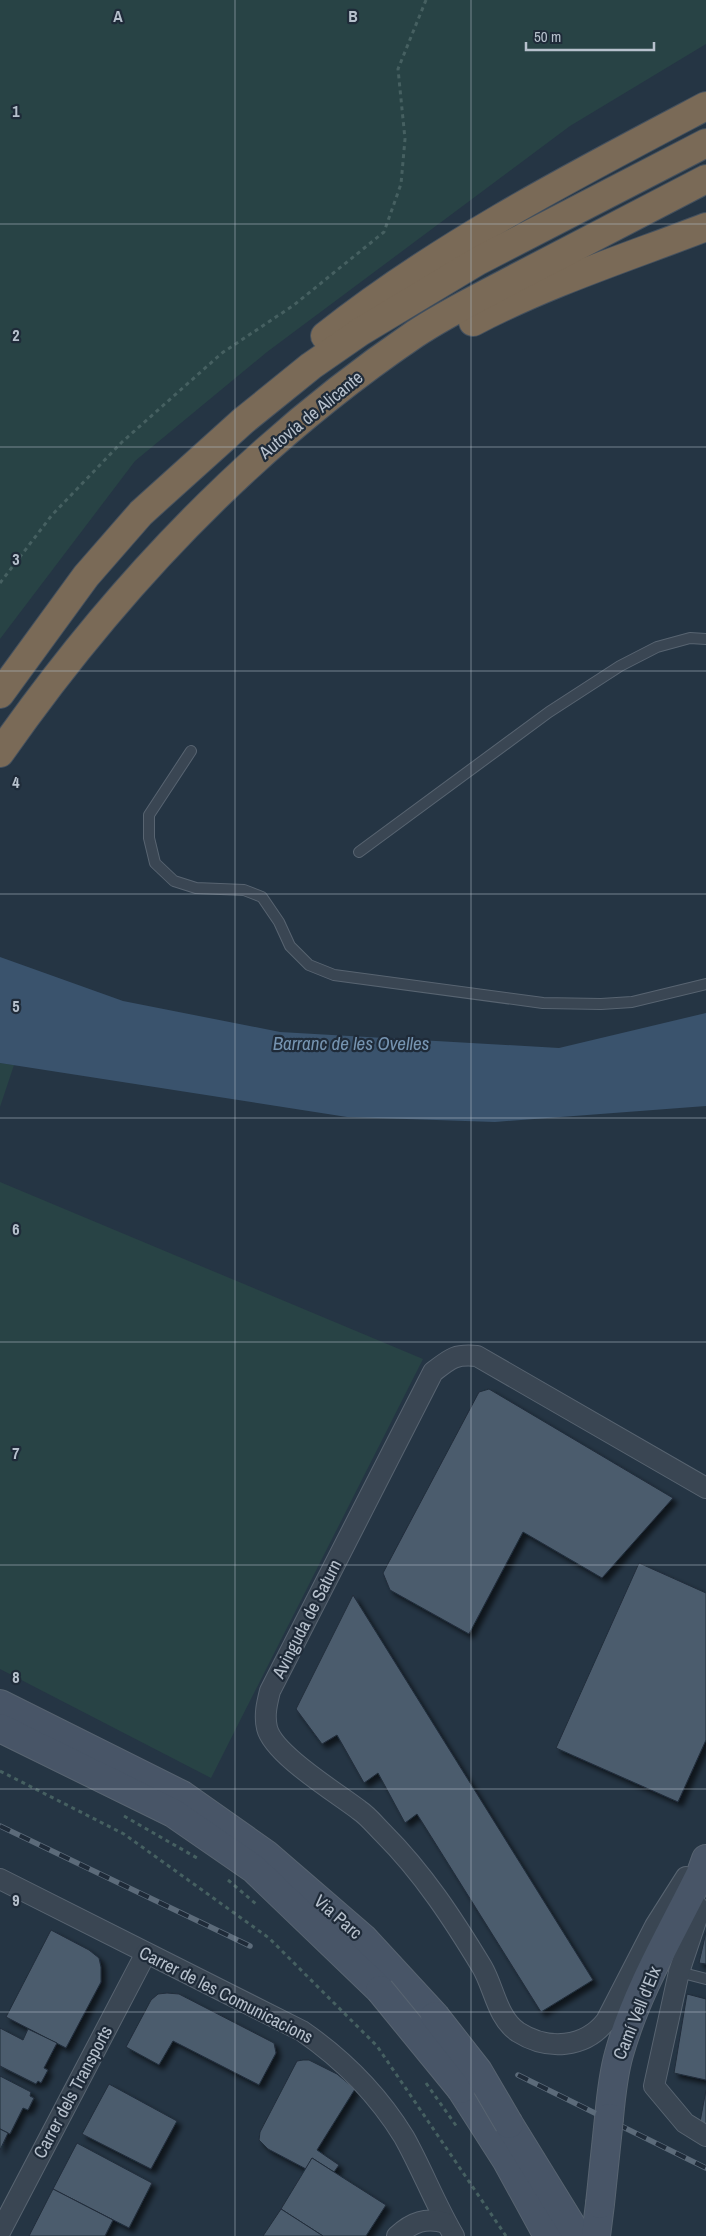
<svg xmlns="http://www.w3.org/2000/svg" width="706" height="2236" viewBox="0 0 706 2236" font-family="'Archivo Narrow',sans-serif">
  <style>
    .green { fill: #284345 }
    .water { fill: #3a536d }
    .building { fill: #4c5c6d; stroke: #212d3b; filter: url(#shadow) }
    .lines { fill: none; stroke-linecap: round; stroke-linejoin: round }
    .lane-casing { stroke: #586471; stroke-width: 12 }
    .street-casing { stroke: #586471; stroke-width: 22 }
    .secondary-casing { stroke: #586471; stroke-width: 30 }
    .highway-casing { stroke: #45515e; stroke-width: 30 }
    .path { stroke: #466061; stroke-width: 3; stroke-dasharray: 4 4; stroke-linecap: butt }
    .lane { stroke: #3a4653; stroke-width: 10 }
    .street { stroke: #3a4653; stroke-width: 20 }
    .secondary { stroke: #485567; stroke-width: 28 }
    .highway { stroke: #7a6a57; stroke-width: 28 }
    .rail-casing { stroke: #5c6b7a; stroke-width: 5.5 }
    .rail { stroke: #1f2b39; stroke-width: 4; stroke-dasharray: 11; stroke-linecap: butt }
    .secondary-bridge-casing { stroke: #586471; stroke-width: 30; stroke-linecap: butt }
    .secondary-bridge { stroke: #485567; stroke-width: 28 }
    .grid { fill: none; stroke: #b7c1cd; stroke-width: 1; stroke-opacity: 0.55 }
    .labels { text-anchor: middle; stroke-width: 4.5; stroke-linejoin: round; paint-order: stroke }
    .street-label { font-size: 18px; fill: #b7c1cd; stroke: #1f2b39 }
    .water-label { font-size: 19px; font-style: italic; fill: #7694b1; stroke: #1f2b39 }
    .grid-label { font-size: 16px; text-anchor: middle; font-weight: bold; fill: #b7c1cd; stroke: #1f2b39; stroke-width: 4.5; stroke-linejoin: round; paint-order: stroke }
  </style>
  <defs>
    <filter id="shadow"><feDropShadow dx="4.5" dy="4.5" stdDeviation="2.5" flood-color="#0009"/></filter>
  </defs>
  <rect width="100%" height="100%" fill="#253544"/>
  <g class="green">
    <polygon points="0,0 706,0 706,44 570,126 267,352 135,461 0,639"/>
    <polygon points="0,1063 14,1065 0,1107"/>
    <polygon points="0,1182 423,1359 211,1778 0,1669"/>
  </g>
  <polygon class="water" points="0,957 123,1001 280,1032 559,1048 706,1013 706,1106 495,1122 347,1117 0,1063"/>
  <g class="building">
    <polygon points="489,1389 673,1498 602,1578 523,1532 469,1634 390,1590 383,1573 479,1392"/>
    <polygon points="639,1563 706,1593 706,1740 678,1802 556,1748"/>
    <polygon points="353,1595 593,1980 541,2012 417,1814 405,1823 378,1773 364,1783 337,1735 322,1744 296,1709"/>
    <polygon points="51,1930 89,1950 99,1958 101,1967 101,1982 66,2048 6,2017"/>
    <polygon points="706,1932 706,1964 699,1963"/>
    <polygon points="167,1993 179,1994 274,2043 276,2053 259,2085 173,2041 159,2065 126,2047 151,2000 158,1994"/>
    <polygon points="687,1994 706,1999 706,2080 674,2073"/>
    <polygon points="0,2028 23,2040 28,2029 57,2043 44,2068 48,2070 41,2083 38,2081 36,2084 0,2066"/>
    <polygon points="303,2060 309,2060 337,2074 355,2089 317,2150 339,2165 334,2172 312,2158 306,2169 268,2149 259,2140 260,2132 297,2061"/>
    <polygon points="0,2076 31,2092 30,2096 34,2098 28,2110 23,2108 10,2134 0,2129"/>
    <polygon points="109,2084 177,2121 151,2169 82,2134"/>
    <polygon points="706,2090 706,2125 700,2122"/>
    <polygon points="0,2129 8,2133 0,2150"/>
    <polygon points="77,2143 152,2183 129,2228 53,2189"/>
    <polygon points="312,2158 386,2205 366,2236 323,2236 281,2209"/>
    <polygon points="53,2189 113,2220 105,2236 29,2236"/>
    <polygon points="281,2209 323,2236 263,2236"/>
  </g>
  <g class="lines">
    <g class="lane-casing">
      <g id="lane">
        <polyline points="191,751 149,815 149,838 155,863 174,881 196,888 244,890 262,897 279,922 290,946 309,965 334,975 543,1003 601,1004 632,1002 706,984"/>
        <polyline points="359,852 549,712 620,666 657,647 690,638 706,639"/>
        <polyline points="679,1972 706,1979"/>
      </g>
    </g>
    <g class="street-casing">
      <g id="street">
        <path d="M686 1877 655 1926 606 2021C585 2048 548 2051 518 2032 497 2018 494 1987 482 1967 453 1919 423 1873 383 1833 375 1825 368 1816 359 1810 337 1793 273 1754 267 1728 264 1715 267 1703 270 1691L433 1372C451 1358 455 1354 477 1356L706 1488"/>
        <path d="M0 1879 302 2031C344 2060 377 2093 404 2137 422 2169 435 2204 454 2236"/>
        <polyline points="687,1901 697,1906 697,1918 679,1972 654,2086 685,2123 706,2136"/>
        <polyline points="0,2232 146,1953"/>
        <path d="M397 2236C412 2222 426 2217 446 2223"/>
      </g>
    </g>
    <g class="secondary-casing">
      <g id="secondary">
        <polyline points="0,1704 182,1795 267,1855 363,1938 435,2016"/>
        <polyline points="0,1728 173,1813 254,1869 380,1990"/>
        <polyline points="461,2089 507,2161 548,2236"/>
        <path d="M609 2118C611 2096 613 2075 619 2054 636 1992 673 1930 701 1873L706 1859"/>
        <polyline points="509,2124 578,2236"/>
        <polyline points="596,2236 600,2204"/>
      </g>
    </g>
    <g class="highway-casing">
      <g id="highway">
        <path d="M473 322C547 283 628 257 706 227"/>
        <path d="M325 336C441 244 575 175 706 106"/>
        <polyline points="0,694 86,576 141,513 243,421 311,366 360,332 478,261 706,143"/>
        <path d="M0 753C114 590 250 446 415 334 445 314 478 298 508 282 574 247 640 213 706 179"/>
      </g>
    </g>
    <g class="path">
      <polyline points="0,583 52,515 121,443 222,353 294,305 384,232 401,184 405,139 398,69 426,0"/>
      <polyline points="0,1771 124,1834 269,1938 377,2046 506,2236"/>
      <polyline points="124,1816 197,1858"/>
      <polyline points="228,1880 256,1904"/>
      <polyline points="426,2083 457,2127"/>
    </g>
    <use href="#lane" class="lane"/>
    <use href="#street" class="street"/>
    <use href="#secondary" class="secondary"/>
    <use href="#highway" class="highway"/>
    <g class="rail-casing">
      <g id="rail">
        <polyline points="0,1826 250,1946"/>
        <polyline points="518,2075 706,2168"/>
      </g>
    </g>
    <use href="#rail" class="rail"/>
    <g class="secondary-bridge-casing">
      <g id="secondary-bridge">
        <polyline points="380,1990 461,2089"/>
        <polyline points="435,2016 478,2071 509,2124"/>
        <polyline points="600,2204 609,2118"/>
      </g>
    </g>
    <use href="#secondary-bridge" class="secondary-bridge"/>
  </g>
  <path class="grid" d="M235 0V2236M471 0V2236M0 224H706M0 447H706M0 671H706M0 894H706M0 1118H706M0 1342H706M0 1565H706M0 1789H706M0 2012H706"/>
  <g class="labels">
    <g class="street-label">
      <text transform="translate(311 415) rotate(-39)" y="6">Autovía de Alicante</text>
      <text transform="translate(307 1619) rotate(-63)" y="6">Avinguda de Saturn</text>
      <text transform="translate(338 1917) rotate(41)" y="6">Via Parc</text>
      <text transform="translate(226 1995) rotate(27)" y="6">Carrer de les Comunicacions</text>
      <text transform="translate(637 2013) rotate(-68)" y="6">Camí Vell d'Elx</text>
      <text transform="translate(73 2092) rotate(-62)" y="6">Carrer dels Transports</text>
    </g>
    <g class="water-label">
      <text x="351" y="1050">Barranc de les Ovelles</text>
    </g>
  </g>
  <g class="grid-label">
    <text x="118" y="22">A</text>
    <text x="353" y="22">B</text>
    <text x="16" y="117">1</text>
    <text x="16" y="341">2</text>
    <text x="16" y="565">3</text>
    <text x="16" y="788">4</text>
    <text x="16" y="1012">5</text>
    <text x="16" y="1235">6</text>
    <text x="16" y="1459">7</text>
    <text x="16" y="1683">8</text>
    <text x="16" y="1906">9</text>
  </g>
  <path d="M526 42v8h128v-8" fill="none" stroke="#b7c1cd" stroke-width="2.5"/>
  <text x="534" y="42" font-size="15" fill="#b7c1cd" stroke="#1f2b39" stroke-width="4" paint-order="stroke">50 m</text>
</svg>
